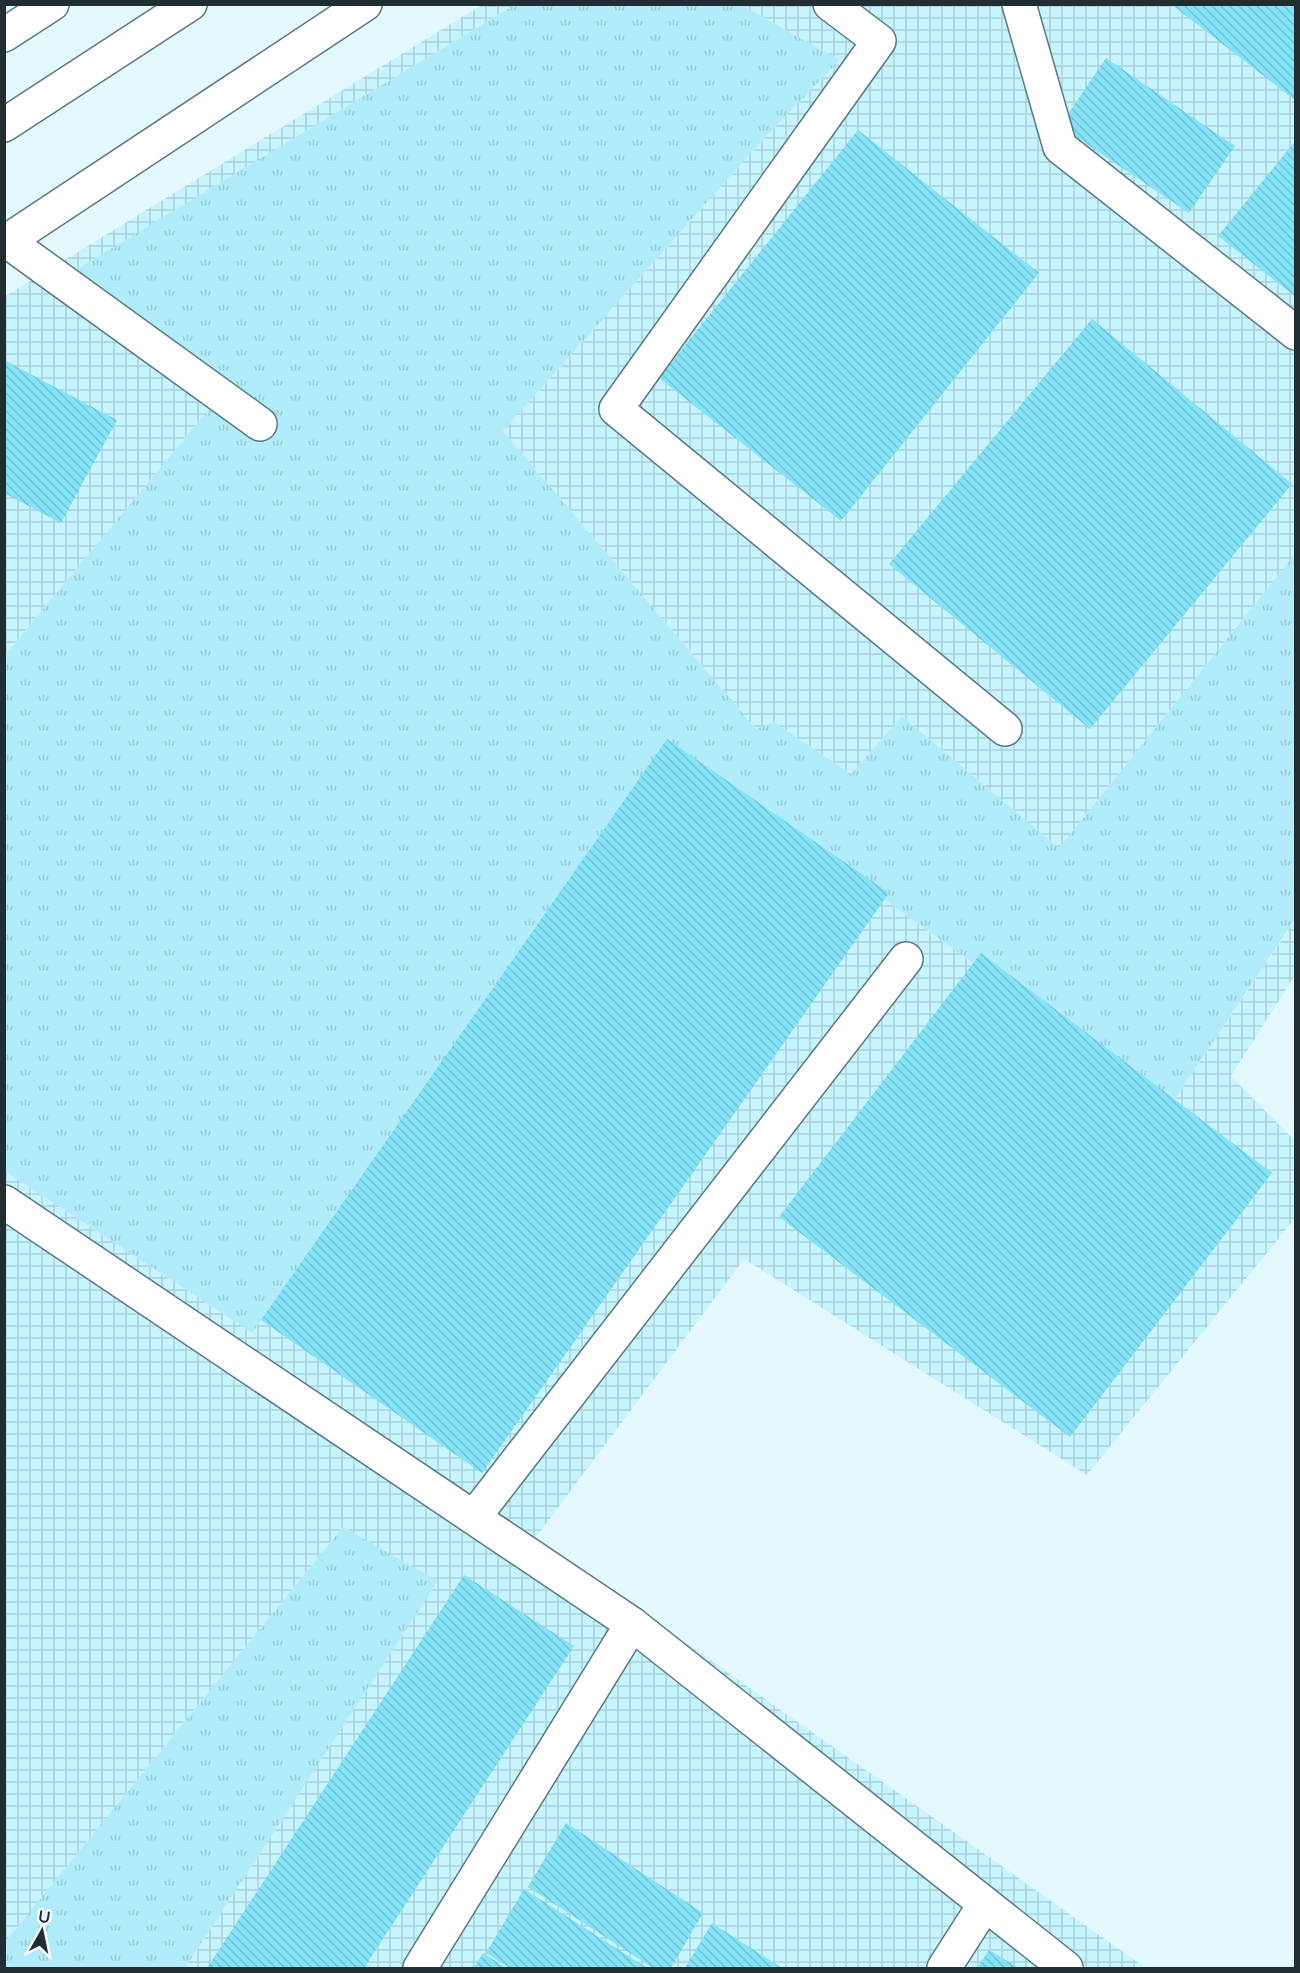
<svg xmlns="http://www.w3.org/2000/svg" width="1300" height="1973" viewBox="0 0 1300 1973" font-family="'Varela Round',sans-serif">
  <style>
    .industrial { fill: url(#industrial-grid) }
    .grass { fill: url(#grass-tufts) }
    .building { fill: url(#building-back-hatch) }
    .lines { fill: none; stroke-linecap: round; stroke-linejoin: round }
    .minor-casing { stroke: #597a81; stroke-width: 36 }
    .highway-casing { stroke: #597a81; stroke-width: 36 }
    .minor { stroke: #fff; stroke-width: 33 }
    .highway { stroke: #fff; stroke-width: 33 }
  </style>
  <defs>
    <pattern id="industrial-grid" width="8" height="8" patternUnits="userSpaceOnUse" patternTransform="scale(1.5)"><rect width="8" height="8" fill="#c7f5ff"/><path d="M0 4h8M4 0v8" fill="none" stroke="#abd2db"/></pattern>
    <pattern id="grass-tufts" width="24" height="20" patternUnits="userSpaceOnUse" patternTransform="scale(1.5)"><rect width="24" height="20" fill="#b0ecf9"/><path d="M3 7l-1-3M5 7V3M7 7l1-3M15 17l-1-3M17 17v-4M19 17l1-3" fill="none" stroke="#97cbd6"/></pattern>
    <pattern id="building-back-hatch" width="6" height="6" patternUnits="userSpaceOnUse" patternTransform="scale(1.5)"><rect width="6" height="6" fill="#84e3f7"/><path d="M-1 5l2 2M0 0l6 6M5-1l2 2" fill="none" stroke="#72c3d4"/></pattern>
  </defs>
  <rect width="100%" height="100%" fill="#e3f9fe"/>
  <g class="industrial">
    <polygon points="482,5 514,5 55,283 220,396 5,655 4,297"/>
    <polygon points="741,5 1295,5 1295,554 1059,848 902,716 851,774 774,722 756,729 503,431 766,136 839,60"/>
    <polygon points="670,746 1171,1105 1295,920 1295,975 1231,1076 1295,1141 1295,1218 1087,1475 744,1259 536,1537 1146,1968 185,1968 437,1582 343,1527 5,1942 5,1171 252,1333"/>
  </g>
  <g class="grass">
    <polygon points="514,5 741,5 840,60 766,136 503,431 756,729 774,722 851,774 902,716 1059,848 1295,554 1295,919 1171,1105 670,746 252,1333 5,1171 5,655 220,396 54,283"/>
    <polygon points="343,1527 438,1581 185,1968 5,1968 5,1942"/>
  </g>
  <g class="building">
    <polygon points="1171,4 1296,4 1296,101"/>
    <polygon points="1106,58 1235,146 1189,213 1060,126"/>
    <polygon points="858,130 1039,273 841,521 659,378"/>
    <polygon points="1296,140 1296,297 1218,236"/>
    <polygon points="1092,319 1292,484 1090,729 889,564"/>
    <polygon points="4,360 117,420 61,523 4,493"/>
    <polygon points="667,739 889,893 482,1473 261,1320"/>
    <polygon points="981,953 1272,1173 1070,1437 779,1217"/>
    <polygon points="464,1575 574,1646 364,1968 207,1968"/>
    <polygon points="566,1823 703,1913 671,1968 653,1968 528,1887"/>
    <polygon points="524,1889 647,1968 510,1968 486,1953"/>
    <polygon points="712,1923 782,1968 685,1968"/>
    <polygon points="989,1950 1019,1968 977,1968"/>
    <polygon points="483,1953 506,1968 474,1968"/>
  </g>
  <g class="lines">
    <g class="minor-casing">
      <g id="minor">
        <polyline points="830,4 879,41 616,409 1005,729"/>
        <polyline points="1019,4 1060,147 1296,333"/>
        <polyline points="7,241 260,424"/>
        <polyline points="4,243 365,4"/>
        <polyline points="4,1202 632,1624 1066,1968"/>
        <polyline points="474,1517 906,959"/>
        <polyline points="420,1968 632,1624"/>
        <polyline points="944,1968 985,1904"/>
      </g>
    </g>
    <g class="highway-casing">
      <g id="highway">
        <polyline points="4,35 52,4"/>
        <polyline points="4,125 190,4"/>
      </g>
    </g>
    <use href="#minor" class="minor"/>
    <use href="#highway" class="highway"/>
  </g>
  <rect width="1300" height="1973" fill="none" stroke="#202e31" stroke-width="12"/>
  <g transform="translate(42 1931) rotate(9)" stroke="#ffffff" stroke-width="4.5" paint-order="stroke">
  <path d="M0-4.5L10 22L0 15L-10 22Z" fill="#202e31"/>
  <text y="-9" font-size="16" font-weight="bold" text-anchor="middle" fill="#202e31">U</text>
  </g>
</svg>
